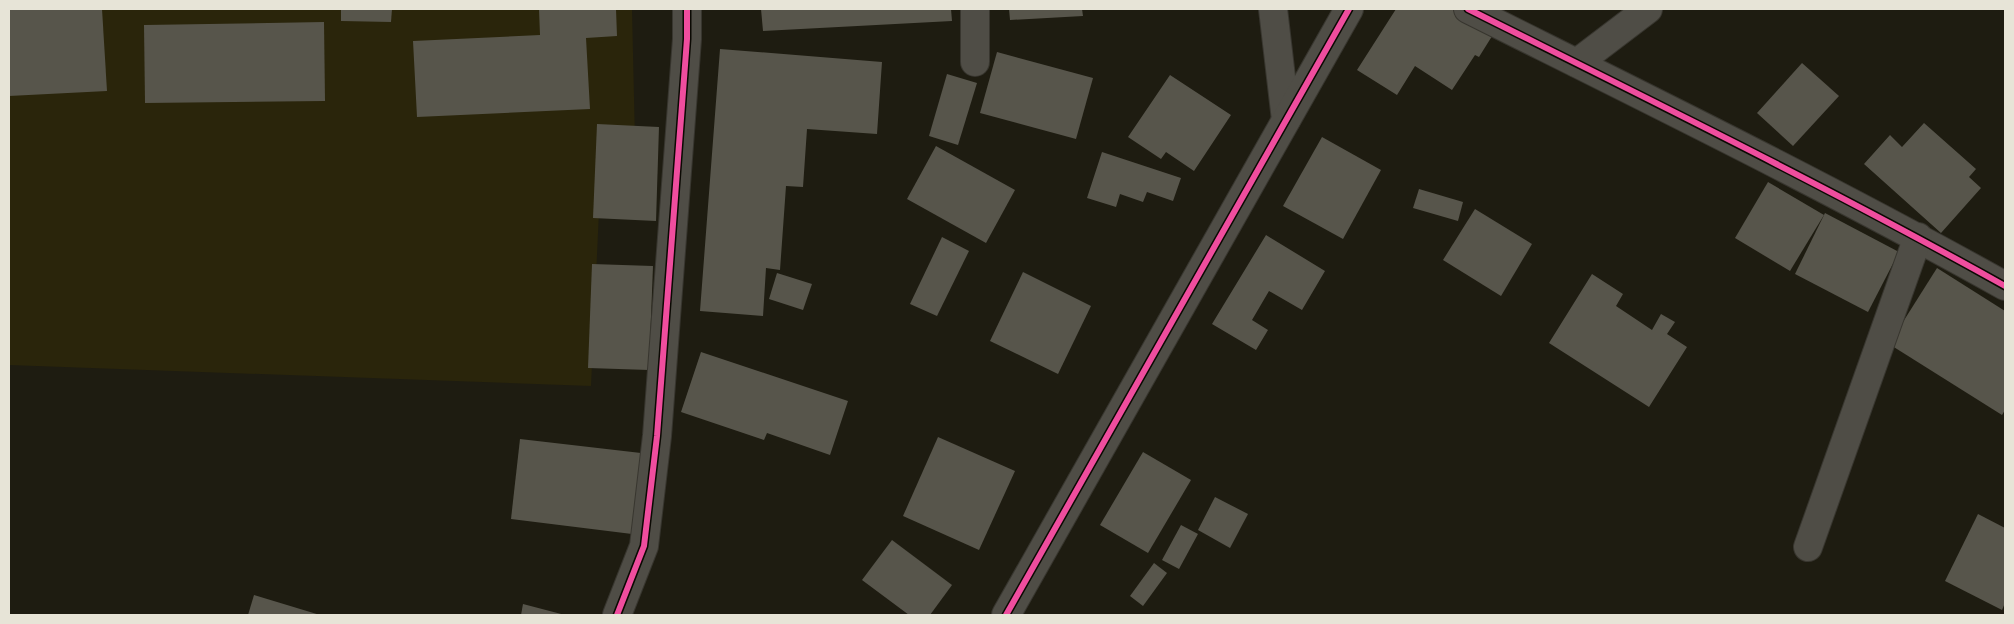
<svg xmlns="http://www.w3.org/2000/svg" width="2014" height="624" viewBox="0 0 2014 624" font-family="'Space Grotesk',sans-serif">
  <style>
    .built { fill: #2a250b }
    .building { fill: #57554b }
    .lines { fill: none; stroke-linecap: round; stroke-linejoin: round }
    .minor-casing { stroke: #38362f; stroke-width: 30 }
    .minor { stroke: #4f4d46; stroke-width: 28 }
    .cycleway-casing { stroke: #0b0903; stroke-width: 9 }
    .cycleway { stroke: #ef4d9e; stroke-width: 6 }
  </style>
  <rect width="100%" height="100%" fill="#1e1c11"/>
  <polygon class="built" points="9,9 632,9 635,141 602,146 591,386 9,365"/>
  <g class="building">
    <polygon points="9,9 102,9 107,91 9,96"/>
    <polygon points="341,9 392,9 391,22 341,21"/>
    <polygon points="539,9 616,9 617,36 586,38 590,109 417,117 413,41 540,35"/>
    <polygon points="761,9 951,9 952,21 763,31"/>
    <polygon points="1009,9 1082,9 1083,16 1010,20"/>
    <polygon points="1396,9 1455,9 1494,33 1479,57 1475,55 1452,90 1415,66 1397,95 1357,70"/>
    <polygon points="324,22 325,101 145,103 144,25"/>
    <polygon points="720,49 882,62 877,134 807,129 803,187 786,186 780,270 766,268 763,316 700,311"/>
    <polygon points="997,52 1093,78 1076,139 980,113"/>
    <polygon points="1802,63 1839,96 1793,146 1757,113"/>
    <polygon points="947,74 977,83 958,145 929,136"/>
    <polygon points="1170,75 1231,115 1194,171 1166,152 1161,159 1128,137"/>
    <polygon points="1924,123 1976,169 1969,177 1981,188 1941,233 1864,164 1890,135 1902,147"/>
    <polygon points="597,124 659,127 656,221 593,218"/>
    <polygon points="1322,137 1381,170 1343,239 1283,206"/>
    <polygon points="936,146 1015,190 986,243 907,199"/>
    <polygon points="1102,152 1181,178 1173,201 1147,192 1143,202 1120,194 1116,207 1087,198"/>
    <polygon points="1768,182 1824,215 1790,271 1735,238"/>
    <polygon points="1419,189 1463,202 1458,221 1413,208"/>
    <polygon points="1475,209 1532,244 1501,296 1443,260"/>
    <polygon points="1825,213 1899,252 1868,312 1795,274"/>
    <polygon points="1266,235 1325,271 1302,310 1269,291 1252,320 1268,330 1256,350 1212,324"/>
    <polygon points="942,237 969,251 937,316 910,304"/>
    <polygon points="592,264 653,266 649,370 588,368"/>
    <polygon points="1937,268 2005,311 2005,410 2002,415 1889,344"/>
    <polygon points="1023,272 1091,306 1058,374 990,341"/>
    <polygon points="777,273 812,284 803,310 769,299"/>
    <polygon points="1592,274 1623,294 1616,306 1652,330 1661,314 1675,322 1667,334 1687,347 1649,407 1549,343"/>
    <polygon points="701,352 848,401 830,455 767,433 764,440 681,412"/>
    <polygon points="938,437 1015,471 979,550 903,516"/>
    <polygon points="520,439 641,453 632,534 511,519"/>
    <polygon points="1143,452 1191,480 1148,553 1100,525"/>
    <polygon points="1215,497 1248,514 1230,548 1198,530"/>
    <polygon points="1978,514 2005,528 2005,603 2002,610 1945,581"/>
    <polygon points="1181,525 1198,534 1179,569 1162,560"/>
    <polygon points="892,540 952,585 930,615 909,615 862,580"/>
    <polygon points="1154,563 1167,573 1143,606 1130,596"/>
    <polygon points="254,595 320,615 248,615"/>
    <polygon points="523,604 565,615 521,615"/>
  </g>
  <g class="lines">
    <g class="minor-casing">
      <g id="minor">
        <polyline points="975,9 975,62"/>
        <polyline points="1273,9 1286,120"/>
        <path d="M1468 9C1648 99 1830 188 2005 286"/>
        <polyline points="1577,63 1648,9"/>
        <polyline points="1808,547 1918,237"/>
        <polyline points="617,615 644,546 657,436 687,39 687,9"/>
        <polyline points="1006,615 1349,9"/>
      </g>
    </g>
    <use href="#minor" class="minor"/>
    <g class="cycleway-casing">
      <g id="cycleway">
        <path d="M1468 9C1648 99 1830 188 2005 286"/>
        <polyline points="617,615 644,546 657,436 687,39 687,9"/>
        <polyline points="1006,615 1349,9"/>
      </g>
    </g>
    <use href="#cycleway" class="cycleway"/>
  </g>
  <rect width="2014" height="624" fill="none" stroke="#e7e4d7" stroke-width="20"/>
</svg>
